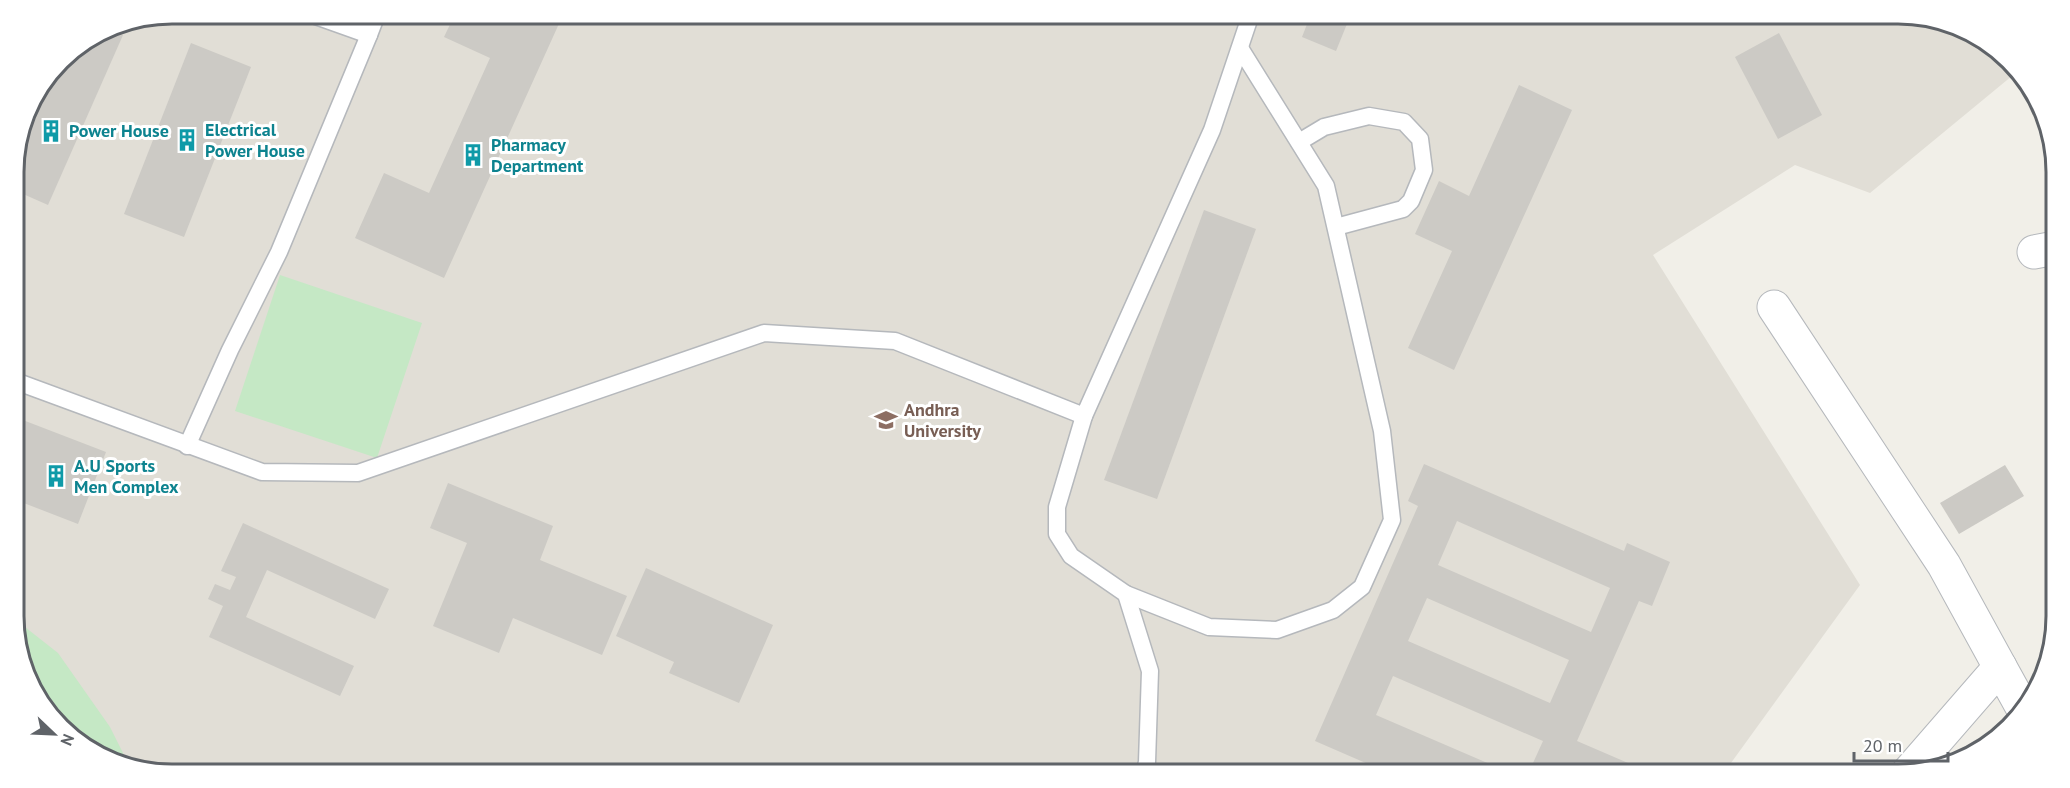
<svg xmlns="http://www.w3.org/2000/svg" width="2070" height="788" viewBox="0 0 2070 788" font-family="'PT Sans',sans-serif">
  <style>
    .education { fill: #e1ded6 }
    .green { fill: #c5e8c5 }
    .building { fill: #cccac5; fill-rule: evenodd }
    .lines { fill: none; stroke-linecap: round; stroke-linejoin: round }
    .service-casing { stroke: #b5b8bc; stroke-width: 19 }
    .minor-casing { stroke: #b5b8bc; stroke-width: 35 }
    .service { stroke: #fff; stroke-width: 16 }
    .minor { stroke: #fff; stroke-width: 33 }
    .labels { text-anchor: middle; stroke-width: 6; stroke-linejoin: round; paint-order: stroke }
    .culture-label { font-size: 18px; font-weight: bold; fill: #0d838f; stroke: #fff; text-anchor: start }
    .education-label { font-size: 18px; font-weight: bold; fill: #785e54; stroke: #fff; text-anchor: start }
    .rim { fill: none; stroke: #5f6368; stroke-width: 3 }
  </style>
  <rect width="100%" height="100%" fill="#f1efe8"/>
  <polygon class="education" points="172,14 1898,14 1949,22 2018,71 1870,193 1795,165 1653,255 1860,585 1723,774 172,774 121,766 53,720 16,647 14,161 30,102 67,53 112,25"/>
  <g class="green">
    <polygon points="280,275 422,323 377,458 235,411"/>
    <polygon points="16,620 58,653 110,727 130,767 121,766 53,720 16,647"/>
  </g>
  <g class="building">
    <polygon points="455,14 553,14 562,17 444,278 355,238 384,173 429,193 490,58 444,37"/>
    <polygon points="1311,14 1351,14 1336,51 1302,37"/>
    <polygon points="107,28 123,35 48,205 14,190 14,161 30,102 67,53"/>
    <polygon points="1779,33 1822,115 1778,139 1735,57"/>
    <polygon points="191,43 251,67 184,237 124,214"/>
    <polygon points="1519,85 1572,110 1454,370 1408,348 1452,251 1415,234 1439,181 1469,196"/>
    <polygon points="1204,210 1256,229 1157,499 1104,480"/>
    <polygon points="15,417 106,452 78,524 16,500"/>
    <path d="M1424 464 1624 551 1627 543 1670 562 1652 606 1639 601 1577 741 1642 769 1640 774H1528L1543 741 1393 676 1376 715 1513 774H1391L1315 741 1418 506 1408 501ZM1457 521 1610 588 1591 632 1438 565ZM1427 598 1569 660 1550 703 1408 641Z"/>
    <polygon points="2005,465 2024,496 1959,534 1940,503"/>
    <polygon points="448,483 553,526 540,560 627,596 602,655 513,618 499,653 433,626 467,543 430,528"/>
    <polygon points="243,523 389,589 375,619 267,570 246,617 354,666 340,696 209,637 223,606 208,599 215,584 230,590 236,577 221,571"/>
    <polygon points="646,568 773,625 739,703 669,673 674,662 616,636"/>
  </g>
  <g class="lines">
    <g class="service-casing">
      <g id="service">
        <polyline points="310,14 369,35 377,14"/>
        <polyline points="1299,142 1324,127 1369,116 1404,122 1420,139 1424,170 1411,201 1403,209 1336,227"/>
        <polyline points="15,381 262,472 358,473 764,333 895,341 1084,416 1212,130 1251,14"/>
        <polyline points="1084,416 1057,507 1057,534 1071,556 1126,594 1209,627 1277,630 1333,610 1362,587 1392,520 1382,431 1326,186 1240,48"/>
        <polyline points="187,446 230,350 279,252 369,35"/>
        <polyline points="1126,594 1150,671 1147,762 1144,774"/>
      </g>
    </g>
    <g class="minor-casing">
      <g id="minor">
        <polyline points="2034,252 2055,248"/>
        <polyline points="1774,307 1944,565 2000,667"/>
        <polyline points="1907,774 2000,667 2021,705"/>
      </g>
    </g>
    <use href="#service" class="service"/>
    <use href="#minor" class="minor"/>
  </g>
  <defs>
    <g id="building-bare" transform="scale(1.8)"><path d="M-4-6H4V6H1V3H-1V6H-4ZM-2.5-4.3h1.7v1.8h-1.7ZM.8-4.3h1.7v1.8H.8ZM-2.5-1h1.7V.8h-1.7ZM.8-1h1.7V.8H.8Z" fill="#0f9aa8" stroke="#fff" stroke-width="2.5" paint-order="stroke"/></g>
    <g id="university-bare" transform="scale(1.8)"><path d="M0-5L7-2L0 1L-7-2ZM-4 1L0 2.5L4 1V4Q0 6-4 4Z" fill="#8d6e63" stroke="#fff" stroke-width="2.5" paint-order="stroke"/></g>
  </defs>
  <g fill-rule="evenodd">
    <use href="#building-bare" x="51" y="131"/>
    <use href="#building-bare" x="187" y="140"/>
    <use href="#building-bare" x="473" y="155"/>
    <use href="#university-bare" x="886" y="420"/>
    <use href="#building-bare" x="56" y="476"/>
  </g>
  <g class="labels">
    <g class="culture-label">
      <text x="205" y="136">Electrical<tspan x="205" dy="21">Power House</tspan></text>
      <text x="69" y="137">Power House</text>
      <text x="491" y="151">Pharmacy<tspan x="491" dy="21">Department</tspan></text>
      <text x="74" y="472">A.U Sports<tspan x="74" dy="21">Men Complex</tspan></text>
    </g>
    <g class="education-label">
      <text x="904" y="416">Andhra<tspan x="904" dy="21">University</tspan></text>
    </g>
  </g>
  <path d="M0 0H2070V788H0ZM172 24H1898A148 148 0 0 1 2046 172V616A148 148 0 0 1 1898 764H172A148 148 0 0 1 24 616V172A148 148 0 0 1 172 24Z" fill="#fff" fill-rule="evenodd"/>
  <path class="rim" d="M172 24H1898A148 148 0 0 1 2046 172V616A148 148 0 0 1 1898 764H172A148 148 0 0 1 24 616V172A148 148 0 0 1 172 24Z"/>
  <g transform="translate(54 734) rotate(113)" stroke="#ffffff" stroke-width="4.5" paint-order="stroke">
  <path d="M0-4.5L10 22L0 15L-10 22Z" fill="#5f6368"/>
  <text y="-9" font-size="16" font-weight="bold" text-anchor="middle" fill="#5f6368">N</text>
  </g>
  <path d="M1854 752v9h94v-9" fill="none" stroke="#5f6368" stroke-width="3"/>
  <text x="1863" y="752" font-size="18" fill="#5f6368" stroke="#ffffff" stroke-width="4.5" paint-order="stroke">20 m</text>
</svg>
